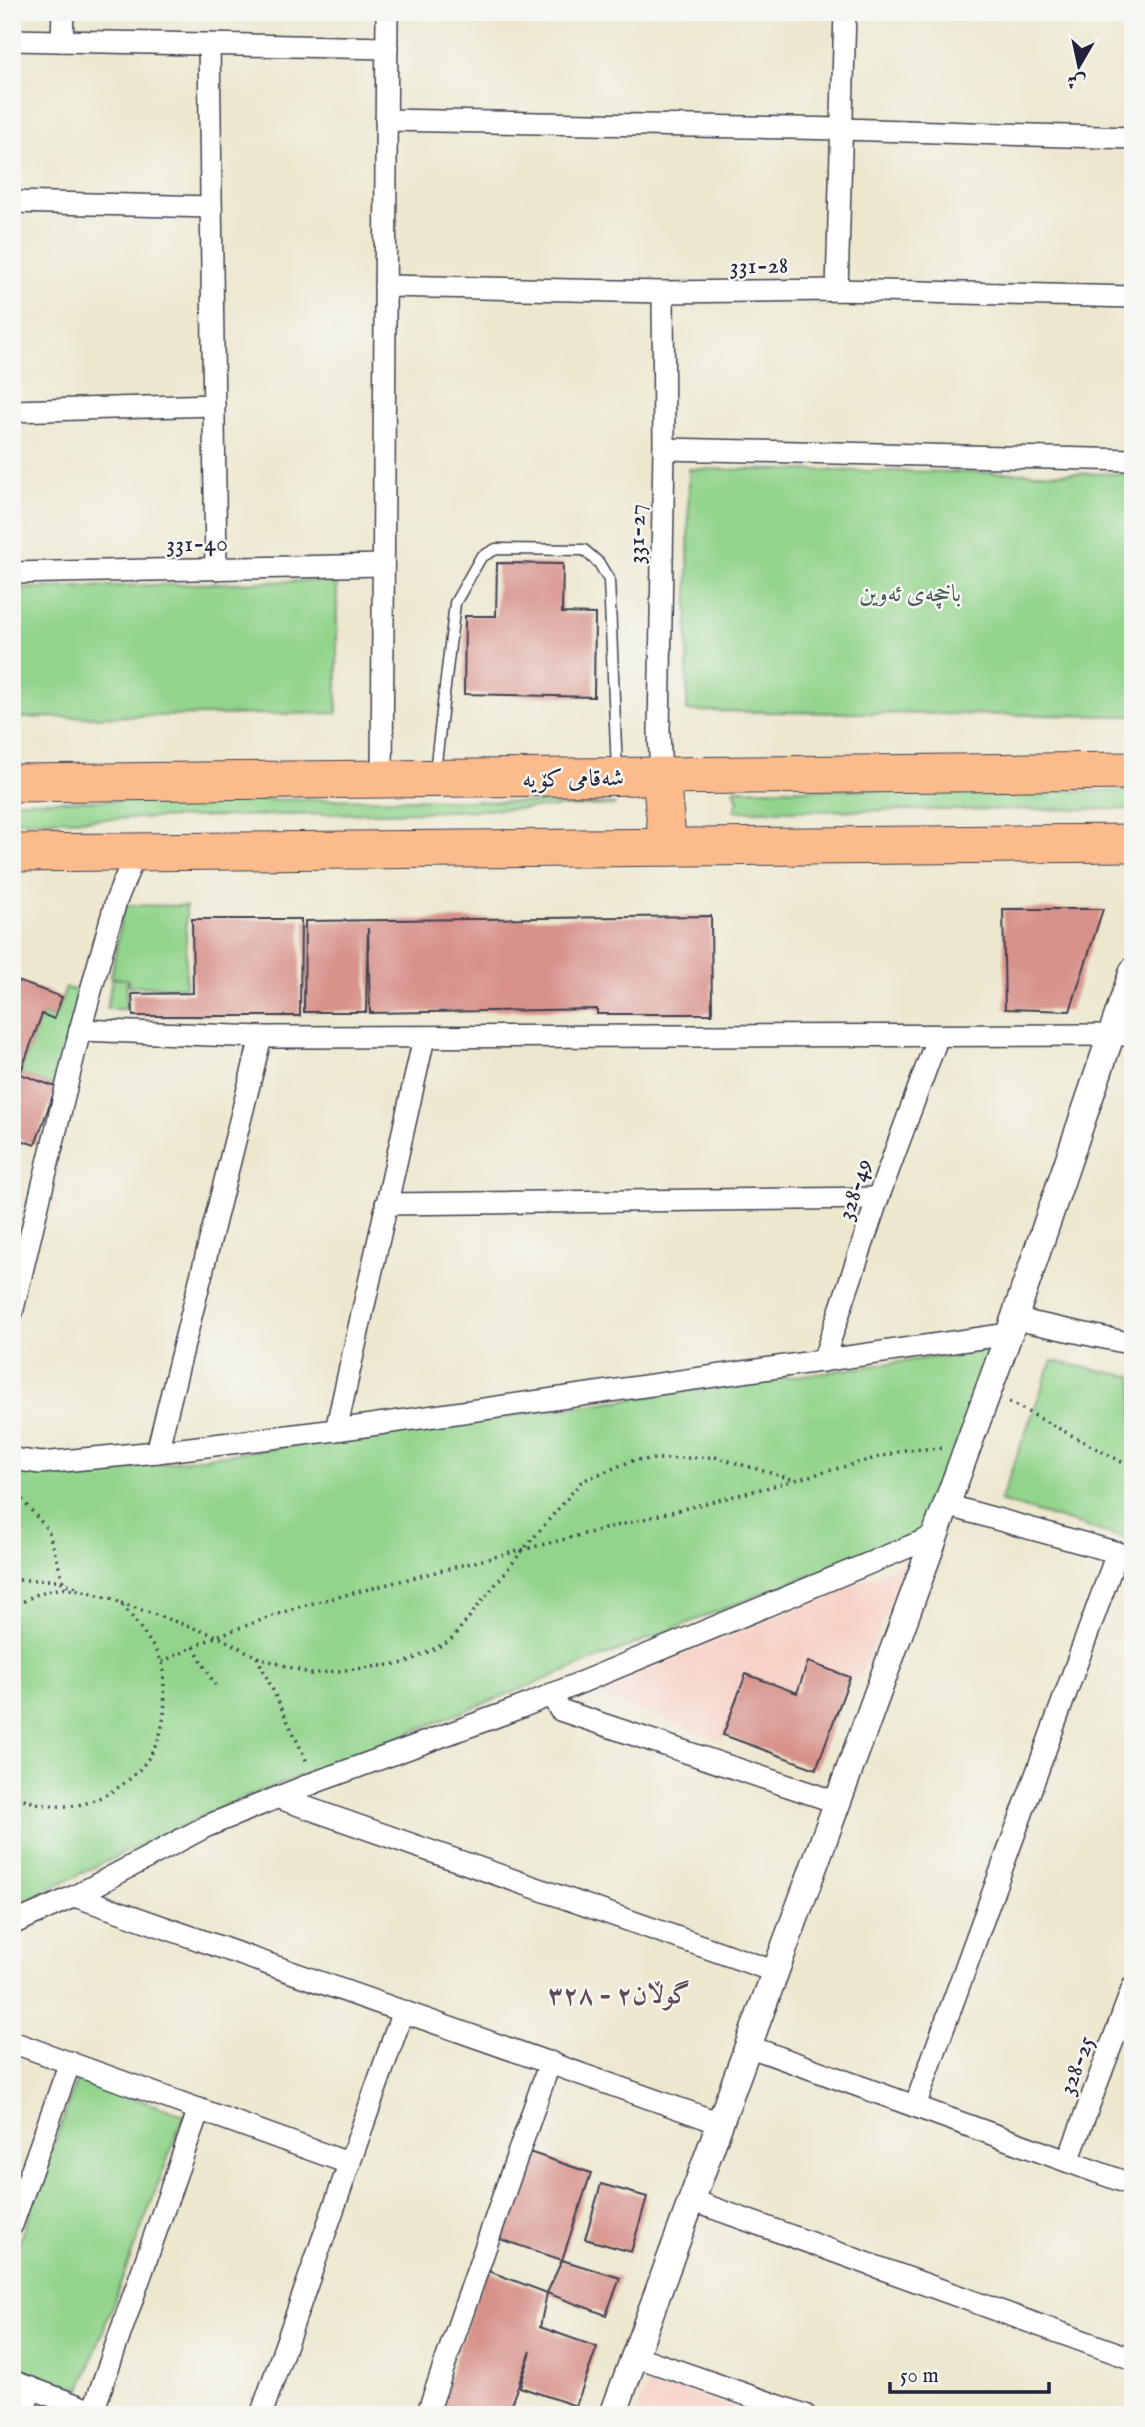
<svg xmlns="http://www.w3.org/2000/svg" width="1145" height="2427" viewBox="0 0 1145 2427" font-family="'IM FELL English',Amiri,serif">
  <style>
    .built { fill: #f7d1c6 }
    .green { fill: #92d48b; stroke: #5a7b63; stroke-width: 2 }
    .building { fill: #d79189 }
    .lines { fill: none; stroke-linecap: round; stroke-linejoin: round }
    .service-casing { stroke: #404051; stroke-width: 13 }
    .minor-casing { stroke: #404051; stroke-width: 24 }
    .tertiary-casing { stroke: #404051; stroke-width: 29 }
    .trunk-casing { stroke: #404051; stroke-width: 39 }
    .path { stroke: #404051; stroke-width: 3.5; stroke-dasharray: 2 5; stroke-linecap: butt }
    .service { stroke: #fff; stroke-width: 10 }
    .minor { stroke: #fff; stroke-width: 21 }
    .tertiary { stroke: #fff; stroke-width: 26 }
    .trunk { stroke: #fbbb8d; stroke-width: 37 }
    .labels { text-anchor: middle; stroke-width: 5; stroke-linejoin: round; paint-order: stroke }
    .street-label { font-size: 24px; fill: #22223b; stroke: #f6f6f2 }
    .park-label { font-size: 24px; fill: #445753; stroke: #f6f6f2 }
    .neighbourhood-label { font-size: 26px; font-weight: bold; fill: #614956; stroke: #f6f6f2 }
  </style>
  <rect width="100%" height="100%" fill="#f6f6f2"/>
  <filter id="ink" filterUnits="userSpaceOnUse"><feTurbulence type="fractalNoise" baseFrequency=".0143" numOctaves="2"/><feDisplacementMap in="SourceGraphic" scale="14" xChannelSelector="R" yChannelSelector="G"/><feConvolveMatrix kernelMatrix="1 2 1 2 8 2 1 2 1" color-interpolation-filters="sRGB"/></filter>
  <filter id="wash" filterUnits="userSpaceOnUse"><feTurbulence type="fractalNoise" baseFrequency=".00686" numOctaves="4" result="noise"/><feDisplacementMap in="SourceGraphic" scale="28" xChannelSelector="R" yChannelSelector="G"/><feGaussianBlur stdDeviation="1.57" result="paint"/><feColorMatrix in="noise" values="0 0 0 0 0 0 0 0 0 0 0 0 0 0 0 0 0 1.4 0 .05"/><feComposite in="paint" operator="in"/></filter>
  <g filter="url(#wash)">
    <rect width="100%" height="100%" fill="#ede7ce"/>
    <g class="built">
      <polygon points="907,1563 859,1680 809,1662 797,1693 746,1674 722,1742 591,1692"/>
      <polygon points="656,2380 752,2415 636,2415 646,2387"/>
    </g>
    <g class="green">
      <polygon points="689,469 1133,474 1133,716 687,711"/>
      <polygon points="337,580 337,713 12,718 12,589"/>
      <polygon points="734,789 1133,791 1133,809 734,811 738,801"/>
      <polygon points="413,799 616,805 422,812 12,821 12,801"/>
      <polygon points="124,905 186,906 186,987 130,986 127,978 126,1009 107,1009 112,978 125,979 111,977"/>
      <polygon points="66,988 81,992 56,1087 20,1074 42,1014 54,1019"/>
      <polygon points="994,1349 929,1528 224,1806 12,1906 12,1467 107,1471"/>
      <polygon points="1052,1361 1133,1377 1133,1541 1000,1501"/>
      <polygon points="77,2079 184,2115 81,2389 12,2367 12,2262"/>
    </g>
    <g id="blocks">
      <g class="building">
        <polygon points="497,563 563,564 562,613 595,614 594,697 464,694 465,616 496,616"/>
        <polygon points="1003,909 1103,909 1070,1011 1005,1009"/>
        <polygon points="711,916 712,1014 597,1014 597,1009 370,1013 368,928 366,1012 304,1012 305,921"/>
        <polygon points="192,919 301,919 300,1016 133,1016 132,994 193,993"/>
        <polygon points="12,979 62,997 54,1019 42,1014 20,1074 56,1087 35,1145 12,1137"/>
        <polygon points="808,1662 850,1677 816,1769 723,1735 746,1674 797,1693"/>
        <polygon points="529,2152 591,2173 562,2260 500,2239"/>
        <polygon points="601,2184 647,2197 631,2252 585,2239"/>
        <polygon points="562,2260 620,2278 606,2315 547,2293 540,2327 597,2347 576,2406 520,2387 531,2351 507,2415 435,2415 486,2270 547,2293"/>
      </g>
    </g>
  </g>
  <g filter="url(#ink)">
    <use href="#blocks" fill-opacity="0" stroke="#404051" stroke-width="2"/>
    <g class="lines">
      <g class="service-casing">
        <polyline id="service" points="435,771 455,603 481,557 496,549 584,550 599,563 609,580 617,771"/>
      </g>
      <g class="minor-casing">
        <g id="minor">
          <polyline points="12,40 387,48"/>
          <polyline points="62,41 63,12"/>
          <polyline points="209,44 216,569"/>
          <polyline points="386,120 842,129 1133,138"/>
          <polyline points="12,202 211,207"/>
          <polyline points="385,286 663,292 837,290 1133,297"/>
          <polyline points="837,290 845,12"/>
          <polyline points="12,411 214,405"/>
          <polyline points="664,449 1133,460"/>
          <polyline points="12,573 383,565"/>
          <polyline points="661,777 659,731 664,449 663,292"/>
          <polyline points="382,780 387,12"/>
          <polyline points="80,1030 261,1037 1133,1035"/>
          <polyline points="386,1204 878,1198"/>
          <polyline points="12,1313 80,1030 116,901 136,852"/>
          <polyline points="1015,1319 1133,1344"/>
          <polyline points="823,1361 878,1198 938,1036"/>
          <polyline points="336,1430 424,1038"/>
          <polyline points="157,1452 261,1037"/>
          <polyline points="12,1459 41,1463 157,1452 336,1430 1009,1334"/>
          <polyline points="946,1505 1133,1557"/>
          <polyline points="551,1694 560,1710 836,1802"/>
          <polyline points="279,1798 776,1972"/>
          <polyline points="75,1896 720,2123"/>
          <polyline points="12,1924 75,1896 207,1826 316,1782 519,1708 935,1536"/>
          <polyline points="12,2042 348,2163"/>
          <polyline points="748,2046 1133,2185"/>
          <polyline points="915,2106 1117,1553"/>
          <polyline points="1068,2161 1133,1987"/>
          <polyline points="691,2200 1133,2359"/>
          <polyline points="12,2225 70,2062"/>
          <polyline points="635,2356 805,2415"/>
          <polyline points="12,2381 103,2415"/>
          <polyline points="93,2411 199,2109"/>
          <polyline points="23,2415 31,2388"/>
          <polyline points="261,2415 403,2011"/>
          <polyline points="427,2415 550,2062"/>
        </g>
      </g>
      <g class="tertiary-casing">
        <polyline id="tertiary" points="613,2415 1009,1334 1133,971"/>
      </g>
      <g class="trunk-casing">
        <g id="trunk">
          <polyline points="661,777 668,847"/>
          <polyline points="12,783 1133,771"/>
          <polyline points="12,853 1133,843"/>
        </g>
      </g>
      <g class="path">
        <polyline points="1009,1402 1133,1468"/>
        <polyline points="13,1489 48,1530 65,1587"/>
        <polyline points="12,1580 57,1580 76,1587"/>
        <polyline points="121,1603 217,1636 257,1657 308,1764"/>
        <path d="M12 1610C41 1586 67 1584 101 1596 108 1598 116 1599 121 1604 131 1614 155 1647 161 1661 165 1668 164 1679 164 1687 169 1740 146 1776 99 1798 74 1811 36 1808 12 1793"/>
        <polyline points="194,1647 215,1685"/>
        <polyline points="257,1657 312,1674 405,1663 450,1641 523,1550 582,1481 634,1460 715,1457 795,1480 905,1450 944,1448"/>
        <polyline points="162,1662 217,1636 298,1607 793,1481"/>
      </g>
      <use href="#service" class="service"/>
      <use href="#minor" class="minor"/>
      <use href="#tertiary" class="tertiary"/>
      <use href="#trunk" class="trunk"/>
    </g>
  </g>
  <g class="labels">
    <g class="street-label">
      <text transform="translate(759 265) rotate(-1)" y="8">331-28</text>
      <text transform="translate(636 534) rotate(-89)" y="8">331-27</text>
      <text transform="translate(197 543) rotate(-1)" y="8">331-40</text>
      <text transform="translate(573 778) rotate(-1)" y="8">شەقامی کۆیە</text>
      <text transform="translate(854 1189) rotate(-71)" y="8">328-49</text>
      <text transform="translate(1076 2065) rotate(-69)" y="8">328-25</text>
    </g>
    <g class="park-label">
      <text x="910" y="601">باخچەی ئەوین</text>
    </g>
    <g class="neighbourhood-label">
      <text x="619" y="2003">گوڵان٢ - ٣٢٨</text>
    </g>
  </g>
  <rect width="1145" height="2427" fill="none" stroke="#f6f6f2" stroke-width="42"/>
  <g transform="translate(1079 66) rotate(189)" stroke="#f6f6f2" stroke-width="5" paint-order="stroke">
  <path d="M0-5L12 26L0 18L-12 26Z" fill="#22223b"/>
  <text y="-10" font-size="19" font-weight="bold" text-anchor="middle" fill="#22223b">ش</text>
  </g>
  <path d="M890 2382v10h159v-10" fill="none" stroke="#22223b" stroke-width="3.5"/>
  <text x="900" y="2382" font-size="21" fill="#22223b" stroke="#f6f6f2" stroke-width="5" paint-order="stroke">50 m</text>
</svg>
